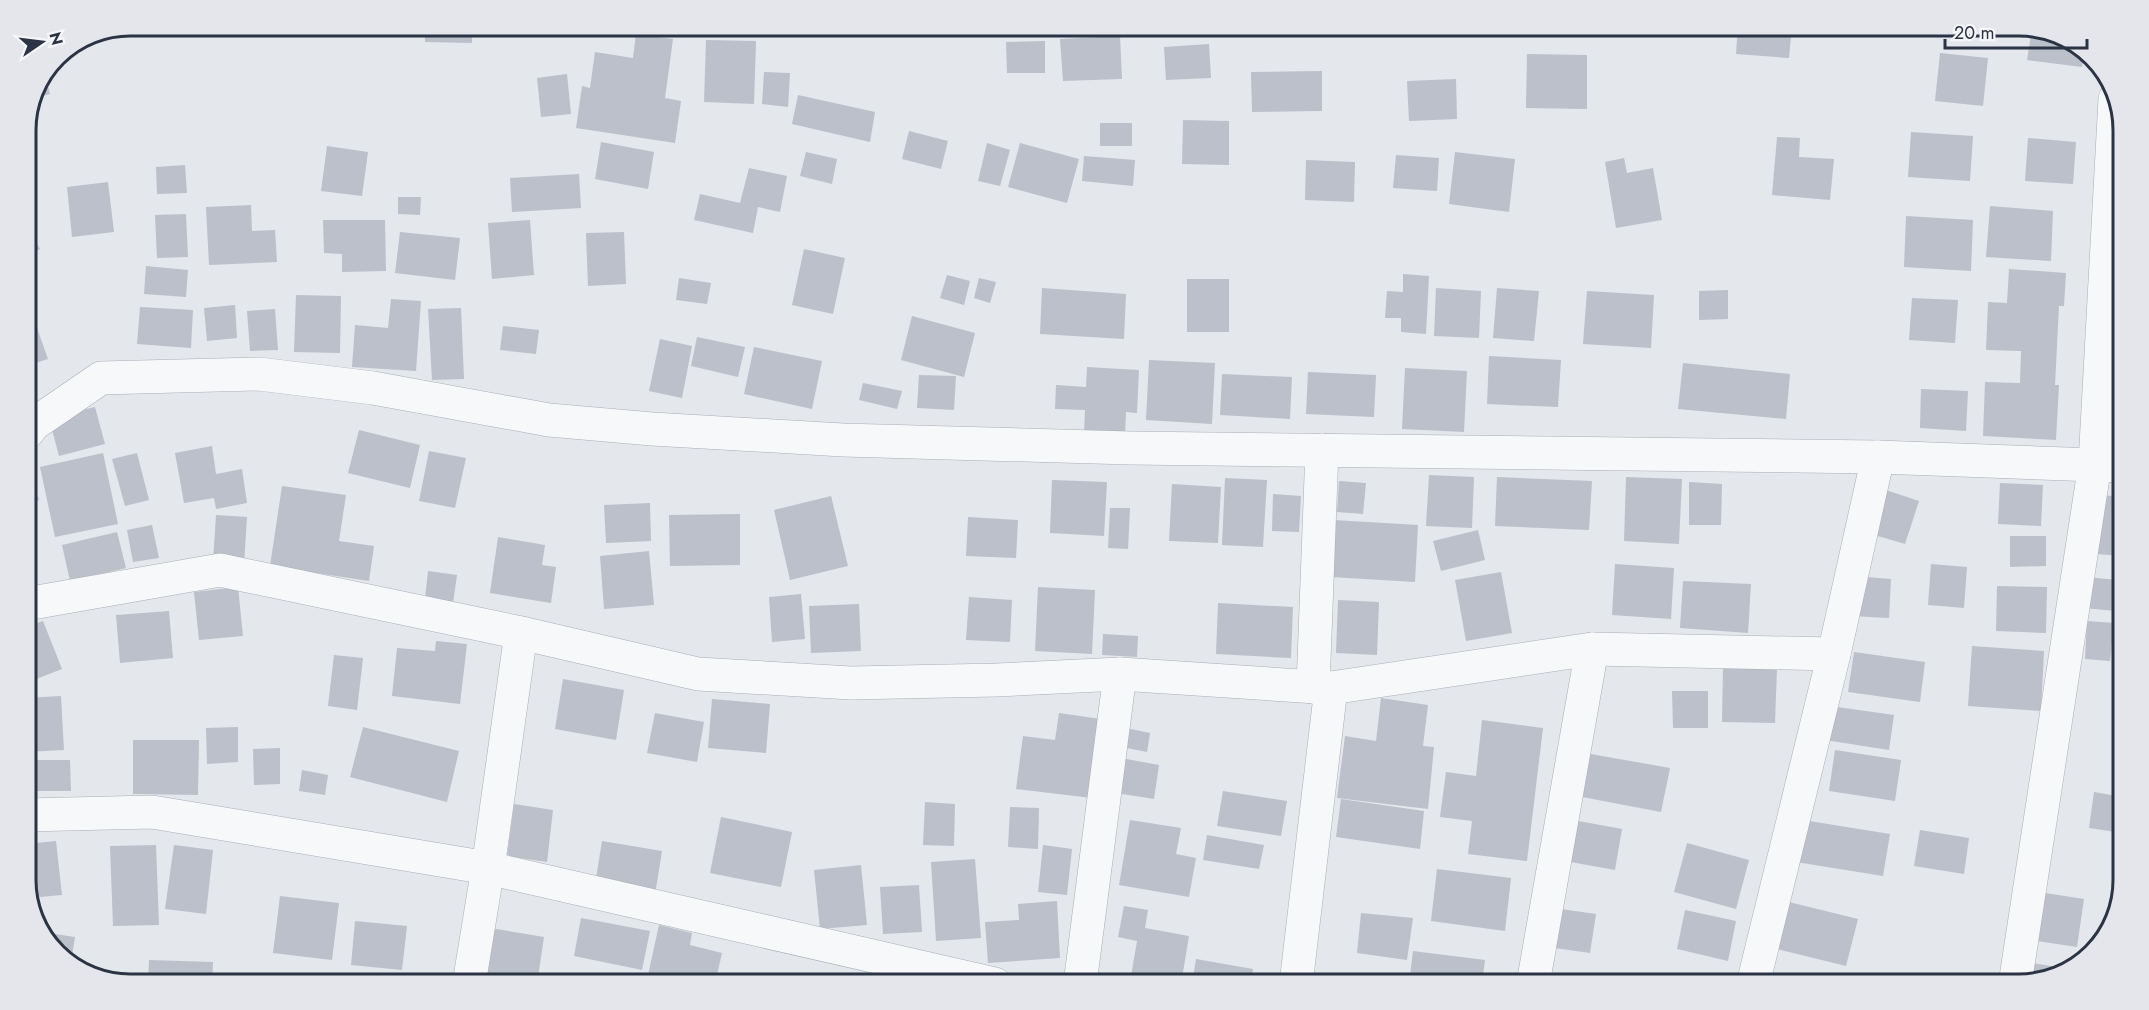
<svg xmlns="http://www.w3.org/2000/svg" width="2149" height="1010" viewBox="0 0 2149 1010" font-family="Jost,sans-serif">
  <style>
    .building { fill: #bbc0ca }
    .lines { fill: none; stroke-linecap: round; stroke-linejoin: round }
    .minor-casing { stroke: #a9aeb7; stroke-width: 34 }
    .minor { stroke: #f7f8fa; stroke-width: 33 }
    .rim { fill: none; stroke: #2b3445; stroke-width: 3 }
  </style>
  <rect width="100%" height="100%" fill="#e4e7ec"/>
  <g class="building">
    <polygon points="425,25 472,25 472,43 425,42"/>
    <polygon points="556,25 582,25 583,30 556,32"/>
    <rect x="997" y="25" width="33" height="3"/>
    <polygon points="1339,25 1375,25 1375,27 1341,33"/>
    <polygon points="1738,25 1792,25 1789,58 1736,54"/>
    <polygon points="2032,28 2059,34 2084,53 2082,67 2027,60"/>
    <polygon points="636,34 673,39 665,98 681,101 675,143 576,128 582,86 590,88 595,52 633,58"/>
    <polygon points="1120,36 1122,79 1063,81 1060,39"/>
    <polygon points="706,40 756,41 754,104 704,102"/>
    <polygon points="1045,41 1045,73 1007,73 1006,42"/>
    <polygon points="1209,44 1211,78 1166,80 1164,47"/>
    <polygon points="1940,53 1988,58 1983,106 1935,101"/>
    <polygon points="1527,54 1587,55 1587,109 1526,108"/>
    <polygon points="1322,71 1322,111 1252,112 1251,72"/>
    <polygon points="764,72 790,73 788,107 762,104"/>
    <polygon points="567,74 571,114 541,117 537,78"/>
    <polygon points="46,79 50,94 38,97"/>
    <polygon points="1456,79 1457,119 1409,121 1407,81"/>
    <polygon points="798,95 875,112 870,142 792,124"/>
    <polygon points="1183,120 1229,121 1229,165 1182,164"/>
    <rect x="1100" y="123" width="32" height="23"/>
    <polygon points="909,131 948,141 941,169 902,159"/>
    <polygon points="1911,132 1973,136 1970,181 1908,177"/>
    <polygon points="1777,137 1800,138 1799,157 1834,159 1830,200 1772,195"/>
    <polygon points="2028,138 2076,142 2073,184 2025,181"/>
    <polygon points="601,142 654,152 648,189 595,179"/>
    <polygon points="987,143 1010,150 1000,186 978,181"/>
    <polygon points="1020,143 1079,159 1067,203 1008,187"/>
    <polygon points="327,146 368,152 362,196 321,191"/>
    <polygon points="806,152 837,159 832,184 800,176"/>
    <polygon points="1455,152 1515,159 1509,212 1449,204"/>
    <polygon points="1396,155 1439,158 1437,191 1393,188"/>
    <polygon points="1084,156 1135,160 1133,186 1082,181"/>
    <polygon points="1624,158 1627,173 1653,168 1662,220 1616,228 1605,162"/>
    <polygon points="1306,160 1355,162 1354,202 1305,200"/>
    <polygon points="185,165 187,193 157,194 156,167"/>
    <polygon points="749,168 787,176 780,212 758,207 753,233 694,220 700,194 740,203"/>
    <polygon points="579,174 581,208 512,212 510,178"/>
    <polygon points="108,182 114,232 72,237 67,187"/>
    <polygon points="398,197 421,197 420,215 398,214"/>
    <polygon points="251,205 252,231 275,230 277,262 209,265 206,207"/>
    <polygon points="1990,206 2053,211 2051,261 1986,257"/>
    <polygon points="186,214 188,257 157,258 155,215"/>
    <polygon points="1906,216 1973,220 1971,271 1904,267"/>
    <polygon points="323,220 385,220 386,271 342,272 342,254 324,253"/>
    <polygon points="530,220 534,275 492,279 488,223"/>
    <polygon points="26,223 40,249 26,257"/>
    <polygon points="400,232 460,238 455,280 395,273"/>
    <polygon points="624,232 626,284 588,286 586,233"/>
    <polygon points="804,249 845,258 833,314 792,305"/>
    <polygon points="146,266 188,270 186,297 144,294"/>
    <polygon points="2009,269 2066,273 2064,306 2059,306 2055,385 2059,385 2056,440 1983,436 1985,382 2020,383 2021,351 1986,350 1988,302 2007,303"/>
    <polygon points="1403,274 1429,276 1426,334 1401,332 1401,318 1385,318 1387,291 1403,292"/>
    <polygon points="947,275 970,281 964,305 940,298"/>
    <polygon points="679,278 711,283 707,304 676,300"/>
    <polygon points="979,278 996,282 990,303 974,298"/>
    <rect x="1187" y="279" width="42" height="53"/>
    <polygon points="1042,288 1126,294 1124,339 1040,334"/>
    <polygon points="1436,288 1481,291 1479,338 1434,336"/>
    <polygon points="1497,288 1539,291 1534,341 1493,338"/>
    <polygon points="1728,290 1728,319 1699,320 1699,291"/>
    <polygon points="1587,291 1654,295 1651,348 1583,344"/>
    <polygon points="296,295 341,296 340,353 294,352"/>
    <polygon points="1912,298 1958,300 1955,343 1909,340"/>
    <polygon points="391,299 421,301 416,371 352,367 355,325 388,328"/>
    <polygon points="235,305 237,338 207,341 204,308"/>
    <polygon points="140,307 193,310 191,348 137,344"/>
    <polygon points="461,308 464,379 432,380 428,309"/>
    <polygon points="275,309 278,350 250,351 247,311"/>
    <polygon points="912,316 975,333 964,377 901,360"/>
    <polygon points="503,326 539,330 536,354 500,350"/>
    <polygon points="37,328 48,359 26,366 26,331"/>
    <polygon points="697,337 745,347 738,377 691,366"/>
    <polygon points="660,339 692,346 682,398 649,391"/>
    <polygon points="754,347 822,361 812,409 744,394"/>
    <polygon points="1489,356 1561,360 1558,407 1487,404"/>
    <polygon points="1149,360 1215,363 1212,424 1146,420"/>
    <polygon points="2103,361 2123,362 2123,438 2098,437"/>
    <polygon points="1683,363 1790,374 1786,419 1678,409"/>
    <polygon points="1087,367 1139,370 1137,413 1126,412 1125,434 1084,432 1085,410 1055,409 1056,385 1086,387"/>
    <polygon points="1405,368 1467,371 1464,432 1402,429"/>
    <polygon points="1308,372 1376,375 1374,417 1306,414"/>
    <polygon points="1222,374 1292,377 1290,419 1220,415"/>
    <polygon points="919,375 956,376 954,410 917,408"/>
    <polygon points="863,383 902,391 897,409 859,400"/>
    <polygon points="1921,389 1968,391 1966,431 1920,428"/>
    <polygon points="95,407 105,444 59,456 49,418"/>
    <polygon points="359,430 420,445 410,488 348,473"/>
    <polygon points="212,446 216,474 242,469 247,503 216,509 214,498 184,503 175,453"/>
    <polygon points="429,451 466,458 455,508 419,501"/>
    <polygon points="103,453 118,524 55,537 40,467"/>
    <polygon points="137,453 149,500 125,506 112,459"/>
    <polygon points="1429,475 1474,477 1472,528 1426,526"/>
    <polygon points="31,476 39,500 26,504 26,478"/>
    <polygon points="1497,477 1592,481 1589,530 1495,526"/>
    <polygon points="1626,477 1682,479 1679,544 1624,541"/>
    <polygon points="1225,478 1267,480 1263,547 1222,545"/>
    <polygon points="1052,480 1107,482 1104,536 1050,533"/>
    <polygon points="1339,481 1366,483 1363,514 1337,512"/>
    <polygon points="1689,482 1722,484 1721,525 1689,525"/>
    <polygon points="2000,483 2043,485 2041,526 1998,524"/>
    <polygon points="1172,484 1221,487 1218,543 1169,541"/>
    <polygon points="282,486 346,495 339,541 374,546 369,581 270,566"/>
    <polygon points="1886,490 1919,501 1905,544 1871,534"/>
    <polygon points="1273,494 1301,496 1299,532 1272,531"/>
    <polygon points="2102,495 2123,497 2123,556 2097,554"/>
    <polygon points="831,496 848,566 790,580 774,510"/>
    <polygon points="650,503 651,541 606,543 604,505"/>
    <polygon points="1110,508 1130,508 1128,549 1108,548"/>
    <polygon points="740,514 740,565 670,566 669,515"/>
    <polygon points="216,515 247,517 244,565 213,562"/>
    <polygon points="968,517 1018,520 1016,558 966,556"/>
    <polygon points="1334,520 1418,525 1415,582 1331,577"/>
    <polygon points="152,525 159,558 133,562 127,530"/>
    <polygon points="1478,530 1485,560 1441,571 1433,541"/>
    <polygon points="117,532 126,568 70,581 62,545"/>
    <polygon points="2010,536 2046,536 2046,566 2010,567"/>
    <polygon points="498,537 545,545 542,565 556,567 551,603 490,593"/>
    <polygon points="649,551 654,605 604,609 600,556"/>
    <polygon points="1615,564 1674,568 1671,619 1612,615"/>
    <polygon points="1931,564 1967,567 1964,608 1928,605"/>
    <polygon points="428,571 457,575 453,603 425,599"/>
    <polygon points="1501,572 1512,633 1466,641 1455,580"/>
    <polygon points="1854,576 1891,579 1889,618 1852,616"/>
    <polygon points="2085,577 2119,580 2116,611 2083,608"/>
    <polygon points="1683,581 1751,584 1748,633 1680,628"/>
    <polygon points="1997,586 2047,587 2046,633 1996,631"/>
    <polygon points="238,587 243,636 199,640 194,592"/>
    <polygon points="1038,587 1095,590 1092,654 1035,651"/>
    <polygon points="801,594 805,639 772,642 769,597"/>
    <polygon points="969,597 1012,600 1010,642 966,640"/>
    <polygon points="1338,600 1379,602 1377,655 1336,653"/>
    <polygon points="1218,603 1293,607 1291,658 1216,654"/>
    <polygon points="859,604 861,651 811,653 809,606"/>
    <polygon points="169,611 173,658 120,663 116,615"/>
    <polygon points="43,621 62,669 26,683 26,627"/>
    <polygon points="2087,621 2114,623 2110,661 2085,659"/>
    <polygon points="1103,634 1138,636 1137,657 1102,655"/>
    <polygon points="436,641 467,644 460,704 392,696 397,648 435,651"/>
    <polygon points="1972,646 2044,651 2041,711 1968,706"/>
    <polygon points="1854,652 1925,662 1920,702 1848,692"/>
    <polygon points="334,655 363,658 357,710 328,706"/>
    <polygon points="1723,667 1777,668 1775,723 1722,722"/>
    <polygon points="563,679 624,690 616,740 555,729"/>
    <polygon points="1672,691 1708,691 1708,728 1673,728"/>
    <polygon points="61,696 64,750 26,752 26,698"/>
    <polygon points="1381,698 1428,705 1423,746 1434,747 1428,809 1337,798 1345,736 1376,741"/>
    <polygon points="712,699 770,704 766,753 708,748"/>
    <polygon points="1830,706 1894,715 1889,750 1825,740"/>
    <polygon points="655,713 704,722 697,762 647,753"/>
    <polygon points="1059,713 1101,719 1092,798 1016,789 1023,736 1055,740"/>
    <polygon points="1482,720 1543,728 1527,861 1468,854 1472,821 1440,817 1446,772 1476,776"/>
    <polygon points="238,727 238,762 207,764 206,728"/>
    <polygon points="363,727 459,751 447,802 350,777"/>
    <polygon points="1126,728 1150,733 1147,752 1122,747"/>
    <polygon points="133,740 199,740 198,795 133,794"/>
    <polygon points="280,748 280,784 254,785 253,749"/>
    <polygon points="1835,750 1901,760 1895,801 1829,791"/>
    <polygon points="1585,753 1670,768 1661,812 1577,796"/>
    <polygon points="1121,758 1159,765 1154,799 1116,793"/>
    <polygon points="26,760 70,760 71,791 26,791"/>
    <polygon points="302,770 328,775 325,795 299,791"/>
    <polygon points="1223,791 1287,801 1281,836 1217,826"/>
    <polygon points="2094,792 2123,797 2123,833 2089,828"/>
    <polygon points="1341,799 1424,811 1420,849 1336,837"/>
    <polygon points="925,802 955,804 954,846 923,845"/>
    <polygon points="514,804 553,810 547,862 507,856"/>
    <polygon points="1010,807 1039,808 1038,849 1008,847"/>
    <polygon points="721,817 792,832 781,887 710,873"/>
    <polygon points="1130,820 1181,828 1176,854 1196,858 1189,897 1119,885"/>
    <polygon points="1573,820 1622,829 1615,870 1565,861"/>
    <polygon points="1803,820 1890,834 1883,876 1796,862"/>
    <polygon points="1920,830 1969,838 1964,874 1914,866"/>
    <polygon points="1207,835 1264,845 1259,869 1203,860"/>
    <polygon points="56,841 62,895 29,898 26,887 26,844"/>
    <polygon points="602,841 662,851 655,895 595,885"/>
    <polygon points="1687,843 1749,860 1736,909 1674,892"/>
    <polygon points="156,845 159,925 113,926 110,846"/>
    <polygon points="174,845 213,850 206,914 165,909"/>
    <polygon points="1043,845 1072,849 1067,895 1038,892"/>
    <polygon points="975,859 981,938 936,941 931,862"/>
    <polygon points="861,865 867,925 820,929 814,870"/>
    <polygon points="1437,869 1511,878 1505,931 1431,921"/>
    <polygon points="919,885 922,932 883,934 880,887"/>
    <polygon points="2039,892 2084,899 2077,947 2031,940"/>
    <polygon points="280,896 339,903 332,960 273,953"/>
    <polygon points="1057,901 1060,958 988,963 985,922 1019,920 1018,904"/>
    <polygon points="1785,901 1858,919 1846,966 1773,948"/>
    <polygon points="1124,906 1148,910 1145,928 1189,936 1181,984 1144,984 1130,982 1137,941 1118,937"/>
    <polygon points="2113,906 2118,907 2115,920 2109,928"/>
    <polygon points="1554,908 1596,914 1590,953 1548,947"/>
    <polygon points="1685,910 1736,921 1728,961 1677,949"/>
    <polygon points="1361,913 1413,918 1407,960 1357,953"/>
    <polygon points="581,918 650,931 642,970 574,956"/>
    <polygon points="355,921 407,926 402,970 351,965"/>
    <polygon points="659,925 692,933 690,945 722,953 715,984 688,984 648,975"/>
    <polygon points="490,928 544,937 537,984 509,984 482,980"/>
    <polygon points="41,932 75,937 71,962 43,938"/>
    <polygon points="1413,951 1485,960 1482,984 1409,984"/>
    <polygon points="1196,959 1253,969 1251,984 1192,984"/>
    <polygon points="149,960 213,962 212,984 148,984"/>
    <polygon points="2032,963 2071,969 2030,981"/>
    <polygon points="571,973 606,979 605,984 569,984"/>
    <polygon points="1905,974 1966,983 1966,984 1903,984"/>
    <polygon points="1307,975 1332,978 1331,984 1306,984"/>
  </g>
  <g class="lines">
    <g class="minor-casing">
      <g id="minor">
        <polyline points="26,434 34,424 101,378 259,374 373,388 549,420 652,429 843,440 1130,448 1878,457 2123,466"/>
        <polyline points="26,604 220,570 521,633 698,674 851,683 997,680 1120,674 1331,688 1592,649 1834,654"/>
        <polyline points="1313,687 1322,450"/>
        <polyline points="26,815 152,812 488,868 995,984"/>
        <polyline points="469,984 488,868 521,633"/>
        <polyline points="1080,984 1120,674"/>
        <polyline points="1296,984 1331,688"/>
        <polyline points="1533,984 1592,649"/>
        <polyline points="1753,984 1834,654 1878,457"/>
        <polyline points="2015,984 2095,464 2115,99"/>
      </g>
    </g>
    <use href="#minor" class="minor"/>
  </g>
  <path d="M0 0H2149V1010H0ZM130 36H2019A94 94 0 0 1 2113 130V880A94 94 0 0 1 2019 974H130A94 94 0 0 1 36 880V130A94 94 0 0 1 130 36Z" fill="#e4e6eb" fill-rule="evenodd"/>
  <path class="rim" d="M130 36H2019A94 94 0 0 1 2113 130V880A94 94 0 0 1 2019 974H130A94 94 0 0 1 36 880V130A94 94 0 0 1 130 36Z"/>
  <g transform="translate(42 42) rotate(76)" stroke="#f4f6f9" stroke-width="4.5" paint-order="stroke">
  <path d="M0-4.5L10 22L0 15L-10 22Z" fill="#2b3445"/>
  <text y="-9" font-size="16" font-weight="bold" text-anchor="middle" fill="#2b3445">N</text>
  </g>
  <path d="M1945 39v9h142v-9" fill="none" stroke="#2b3445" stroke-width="3"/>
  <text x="1954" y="39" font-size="18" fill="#2b3445" stroke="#f4f6f9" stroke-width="4.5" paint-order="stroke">20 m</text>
</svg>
